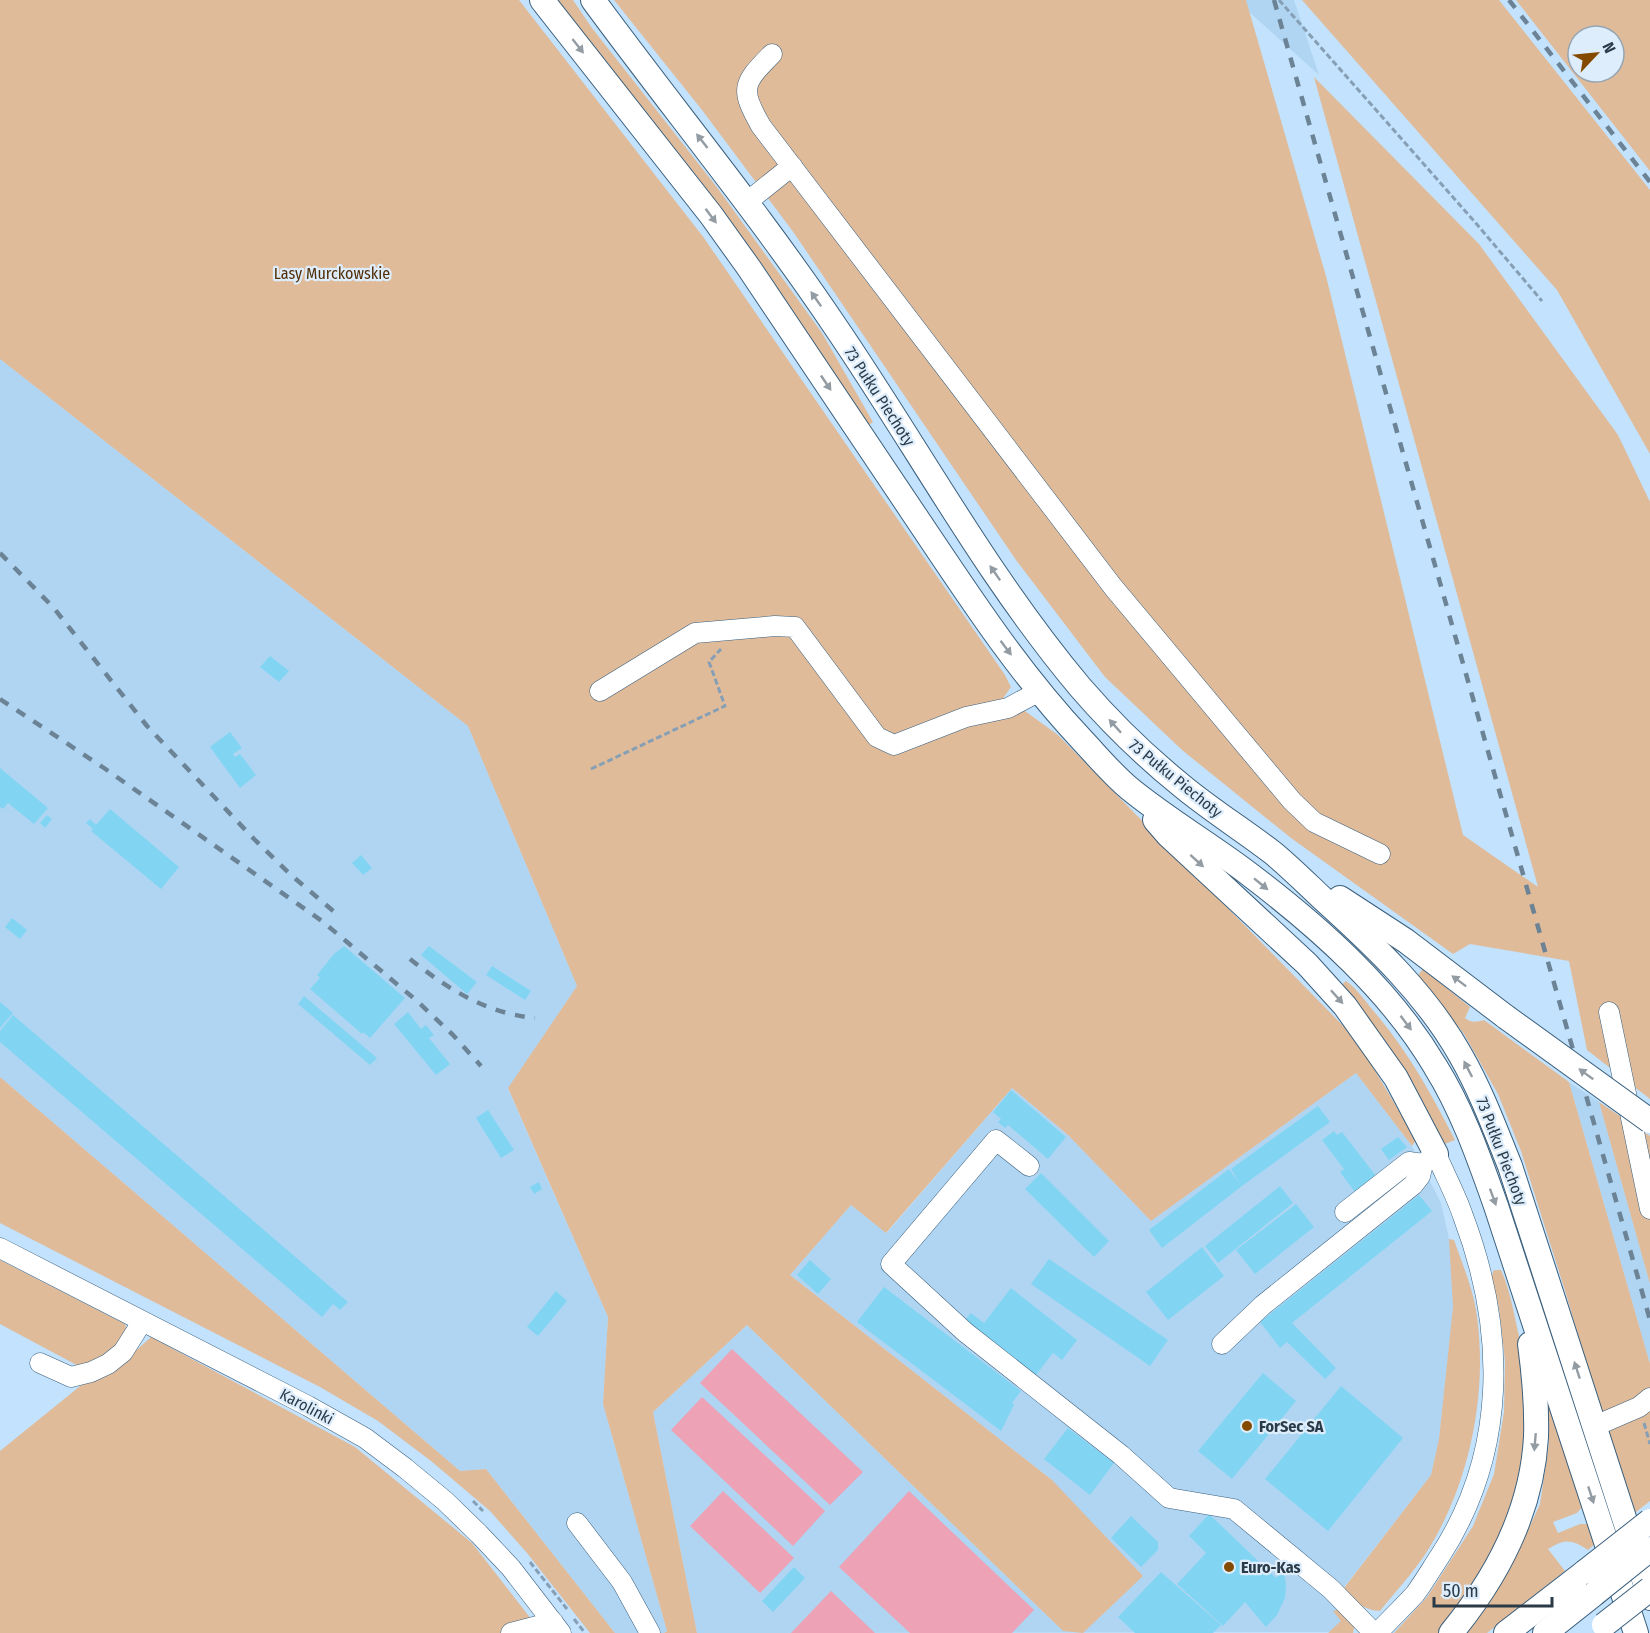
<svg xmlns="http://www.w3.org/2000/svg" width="1650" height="1633" viewBox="0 0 1650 1633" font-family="'Fira Sans Condensed',sans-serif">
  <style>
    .built { fill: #afd5f2 }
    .green { fill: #e0bb9a; fill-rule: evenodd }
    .water { fill: #eda2b5 }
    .building { fill: #81d5f3 }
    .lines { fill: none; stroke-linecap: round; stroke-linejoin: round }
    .minor-casing { stroke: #3a5f7c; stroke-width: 21 }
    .major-casing { stroke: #3a5f7c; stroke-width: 26 }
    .path { stroke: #869fb5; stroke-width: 3; stroke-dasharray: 6 3; stroke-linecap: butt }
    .minor { stroke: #fff; stroke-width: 20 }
    .major { stroke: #fff; stroke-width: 24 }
    .rail { stroke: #6c8396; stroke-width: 4.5; stroke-dasharray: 10 10; stroke-linecap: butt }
    .major-bridge-casing { stroke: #3a5f7c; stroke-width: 26; stroke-linecap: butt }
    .major-bridge { stroke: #fff; stroke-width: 24 }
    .oneway { fill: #949ca3 }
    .poi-dot { fill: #844b00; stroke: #ddedfb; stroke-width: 2 }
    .labels { text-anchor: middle; stroke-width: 4.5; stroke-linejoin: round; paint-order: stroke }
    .park-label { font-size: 16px; fill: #522e06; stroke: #ddedfb }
    .street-label { font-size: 16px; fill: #2a3a47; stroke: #ddedfb }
    .poi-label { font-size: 16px; font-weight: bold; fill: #2a3a47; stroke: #ddedfb; text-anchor: start }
  </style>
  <rect width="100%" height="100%" fill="#c2e2fd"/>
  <g class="built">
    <polygon points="1236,0 1294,0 1319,75"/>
    <polygon points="0,359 468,726 577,986 508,1089 608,1317 603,1404 667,1631 664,1633 615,1633 486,1469 460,1471 0,1077"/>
    <polygon points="1356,1073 1412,1146 1441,1203 1457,1275 1439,1439 1431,1475 1341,1591 1342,1632 697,1633 653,1412 747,1325 1063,1631 1052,1480 790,1275 851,1205 887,1233 1012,1088 1068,1135 1151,1221"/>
    <polygon points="1569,1082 1599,1102 1650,1284 1650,1364"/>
  </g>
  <g class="green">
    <polygon points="0,0 519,0 704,238 1005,675 1011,687 1001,701 977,725 1025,711 1058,735 1357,1040 1416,1140 1412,1146 1356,1073 1151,1221 1068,1135 1012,1088 886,1233 851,1205 790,1275 1052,1480 1143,1576 1083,1633 1063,1631 747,1325 653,1412 697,1633 664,1633 667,1631 603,1404 608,1317 508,1088 577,986 468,726 0,359"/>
    <polygon points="557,0 573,0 592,28 716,186 822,333 873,422 869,425 722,211"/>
    <polygon points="614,0 1246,0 1326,276 1463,835 1538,887 1314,77 1479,244 1618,435 1650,502 1650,1099 1587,1050 1569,961 1470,944 1453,954 1291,838 1182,750 1105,677 1016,560 794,233 702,110"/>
    <polygon points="1302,0 1499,0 1650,190 1650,454 1557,290"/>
    <path d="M1516 0H1650V171ZM1578 36H1614V72H1578Z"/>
    <path d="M1423 969 1470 1007 1465 1018C1471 1023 1476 1022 1484 1020L1569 1082 1650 1364V1501L1631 1516 1566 1294 1521 1151 1498 1094 1464 1034 1418 975Z"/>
    <path d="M1346 981C1356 988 1363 998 1371 1008 1406 1048 1431 1093 1455 1140L1442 1145 1339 987Z"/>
    <polygon points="0,1077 460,1471 486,1469 615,1633 590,1633 527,1553 490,1511 431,1461 378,1421 320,1387 0,1223"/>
    <polygon points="1599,1102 1650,1136 1650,1284"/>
    <path d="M1449 1239 1454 1240C1462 1263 1472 1286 1476 1310 1489 1390 1470 1485 1426 1553 1413 1573 1395 1592 1380 1611 1366 1611 1350 1600 1344 1588L1431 1475 1439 1439 1453 1307Z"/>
    <path d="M0 1260 125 1324 127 1330C119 1347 101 1361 84 1369L0 1324Z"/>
    <path d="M1494 1270H1501C1511 1292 1514 1316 1520 1340 1533 1403 1534 1469 1504 1528 1491 1552 1477 1575 1463 1599L1461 1607 1438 1633H1394L1427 1597 1473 1526 1494 1474 1504 1412 1505 1361 1499 1308 1491 1277Z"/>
    <polygon points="151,1337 355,1447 472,1543 542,1633 0,1633 0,1451 95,1374 117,1368"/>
    <path d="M1546 1390 1583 1506 1577 1513 1553 1522 1558 1533 1580 1524H1590L1598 1541 1588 1550C1571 1539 1565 1539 1548 1549L1565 1571 1487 1633H1467L1513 1563 1540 1504 1549 1443Z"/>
    <polygon points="1341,1609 1355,1622 1353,1633 1328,1633 1341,1621 1333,1611"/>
  </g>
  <g class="water">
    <polygon points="732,1349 863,1472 830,1505 700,1383"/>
    <polygon points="702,1397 825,1511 793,1546 671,1430"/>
    <polygon points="723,1491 794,1558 760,1593 690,1526"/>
    <polygon points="909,1491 1034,1610 1012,1633 910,1633 839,1567"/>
    <polygon points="831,1591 875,1633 791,1633"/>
  </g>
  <g class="building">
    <polygon points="270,656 289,671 279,682 260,667"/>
    <polygon points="230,732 242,748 233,754 235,757 240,754 256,775 240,788 210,747"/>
    <polygon points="0,768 48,808 34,824 8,803 3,809 0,807"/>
    <polygon points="110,809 179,867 161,889 91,831 93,829 86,823 90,819 96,825"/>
    <polygon points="47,815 52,819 45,828 40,823"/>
    <polygon points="361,855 372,868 363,875 352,863"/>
    <polygon points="12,918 27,930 20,939 5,927"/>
    <polygon points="344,946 405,998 370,1038 363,1032 362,1034 310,989 320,978 317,975 334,954"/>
    <polygon points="429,946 477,982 467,994 421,955"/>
    <polygon points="492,966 531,991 525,1000 486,975"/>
    <polygon points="304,996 377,1058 370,1065 298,1004"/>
    <polygon points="0,1002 13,1013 0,1028"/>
    <polygon points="408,1012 421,1029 426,1025 434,1035 429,1038 450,1064 436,1075 394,1024"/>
    <polygon points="13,1015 348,1302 340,1310 333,1304 322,1317 0,1042 0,1031"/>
    <polygon points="1011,1090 1066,1137 1048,1159 1008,1125 1005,1128 998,1122 1001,1119 993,1112"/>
    <polygon points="1318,1106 1330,1122 1242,1186 1162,1248 1149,1230 1229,1169 1240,1184 1231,1169"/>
    <polygon points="488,1110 514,1150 501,1158 476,1118"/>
    <polygon points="1334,1131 1337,1135 1342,1132 1376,1176 1355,1192 1340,1172 1344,1169 1322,1140"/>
    <polygon points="1398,1137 1407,1147 1389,1160 1381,1149"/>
    <polygon points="1041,1173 1109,1241 1094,1257 1025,1189"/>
    <polygon points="539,1182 542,1189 534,1194 530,1187"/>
    <polygon points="1280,1186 1293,1203 1218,1263 1205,1246"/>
    <polygon points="1419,1195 1432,1211 1292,1323 1336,1368 1325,1379 1287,1342 1280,1348 1260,1322"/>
    <polygon points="1296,1204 1314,1227 1255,1274 1236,1250"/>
    <polygon points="1202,1247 1224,1276 1168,1320 1146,1292"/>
    <polygon points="1049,1259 1168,1340 1150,1366 1031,1284"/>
    <polygon points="810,1260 831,1279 818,1294 797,1275"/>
    <polygon points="884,1287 1021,1391 1012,1403 1014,1405 1001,1431 857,1322"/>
    <polygon points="1011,1288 1077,1340 1062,1360 1053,1353 1036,1375 965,1320 971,1313 984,1323"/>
    <polygon points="556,1291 567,1301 538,1336 527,1327"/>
    <polygon points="1263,1373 1296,1401 1232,1479 1198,1451"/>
    <polygon points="1341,1386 1403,1438 1328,1531 1265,1479"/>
    <polygon points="1068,1428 1114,1463 1090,1495 1044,1459"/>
    <polygon points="1209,1514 1276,1578 1284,1571 1286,1585 1285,1598 1277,1615 1266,1627 1245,1602 1223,1626 1177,1584 1206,1553 1189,1536"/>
    <polygon points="1131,1516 1158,1542 1158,1550 1141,1567 1111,1538"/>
    <polygon points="794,1567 805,1578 773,1612 762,1601"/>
    <polygon points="1161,1572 1221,1625 1213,1633 1135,1633 1118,1617"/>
  </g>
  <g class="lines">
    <g class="minor-casing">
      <g id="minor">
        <path d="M772 54C742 84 740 89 761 126L1113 587 1292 801 1314 822 1380 854"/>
        <polyline points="747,202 792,166"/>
        <polyline points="600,691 695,633 775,626 795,627 877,737 894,745 966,717 1008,708 1038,692"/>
        <polyline points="1609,1012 1650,1209"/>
        <polyline points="1029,1166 996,1140 891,1264 965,1332 1121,1455 1169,1498 1234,1509 1331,1589 1374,1633"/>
        <polyline points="1345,1212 1409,1162 1423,1164"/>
        <polyline points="0,1248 308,1406 365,1438 405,1468 445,1501 479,1534 511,1568 561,1633"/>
        <path d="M1222 1344 1263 1305 1413 1185 1420 1176 1423 1164 1436 1154C1445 1175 1456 1195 1463 1216 1506 1330 1508 1451 1440 1556 1432 1568 1424 1582 1415 1594 1403 1607 1390 1620 1377 1633"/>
        <polyline points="40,1363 71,1377 91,1372 108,1364 123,1352 142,1322"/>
        <polyline points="1595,1426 1639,1407 1650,1398"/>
        <polyline points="577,1523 622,1582 650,1633"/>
        <polyline points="511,1633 553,1622"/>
      </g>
    </g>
    <g class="major-casing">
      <g id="major">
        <path d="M542 0 711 215 749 268C804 351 860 434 916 517 969 596 1018 672 1083 741 1098 757 1113 775 1130 789 1168 820 1211 845 1249 874 1320 928 1390 990 1435 1066 1462 1109 1479 1158 1496 1206L1636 1633"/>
        <path d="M593 0C673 109 759 213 835 326 917 446 986 575 1080 687 1111 723 1145 756 1182 786 1211 810 1243 830 1273 853 1290 867 1307 884 1323 899 1375 946 1427 995 1461 1056 1481 1091 1495 1129 1510 1166L1650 1598"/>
        <polyline points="1155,820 1168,835 1307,964 1345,1006 1396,1078 1436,1154"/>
        <polyline points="1340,898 1406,941 1506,1017"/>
        <path d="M1451 1633C1497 1577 1532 1511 1536 1437 1537 1406 1534 1374 1530 1344"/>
        <polyline points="1506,1633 1585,1572"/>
        <polyline points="1545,1633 1594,1594"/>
      </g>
    </g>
    <g class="path">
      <polyline points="1279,0 1474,221 1542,301"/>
      <polyline points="591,769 725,706 709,662 721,649"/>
      <polyline points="1644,1423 1650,1444"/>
      <polyline points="473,1501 483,1511"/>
      <polyline points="530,1562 567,1609"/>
      <polyline points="574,1619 585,1633"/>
    </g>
    <use href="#minor" class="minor"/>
    <use href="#major" class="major"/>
    <g class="rail">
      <polyline points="1274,0 1650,1320"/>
      <polyline points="1509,0 1650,182"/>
      <polyline points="0,553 53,607 147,726 254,839 291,875 338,915"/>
      <polyline points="0,699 104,768 322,921 417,1001 453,1035 481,1066"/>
      <path d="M410 959C448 989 485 1013 535 1018"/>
    </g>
    <g class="major-bridge-casing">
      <g id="major-bridge">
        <polyline points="1506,1017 1650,1121"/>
        <polyline points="1585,1572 1650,1521"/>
        <polyline points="1594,1594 1650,1549"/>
        <polyline points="1604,1625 1650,1589"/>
      </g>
    </g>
    <use href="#major-bridge" class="major-bridge"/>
  </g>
  <defs><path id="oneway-solid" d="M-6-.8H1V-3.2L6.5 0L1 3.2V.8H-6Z" transform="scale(1.5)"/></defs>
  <g class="oneway">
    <use href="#oneway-solid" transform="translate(578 46) rotate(52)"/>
    <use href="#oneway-solid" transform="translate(702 141) rotate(-128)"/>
    <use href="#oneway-solid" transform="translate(711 216) rotate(53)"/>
    <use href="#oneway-solid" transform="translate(816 299) rotate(-125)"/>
    <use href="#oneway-solid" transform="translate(826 383) rotate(56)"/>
    <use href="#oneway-solid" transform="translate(995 573) rotate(-125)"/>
    <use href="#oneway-solid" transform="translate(1006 648) rotate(53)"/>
    <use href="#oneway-solid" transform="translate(1115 726) rotate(-132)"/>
    <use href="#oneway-solid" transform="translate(1197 861) rotate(42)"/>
    <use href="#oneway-solid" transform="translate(1261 884) rotate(39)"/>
    <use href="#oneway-solid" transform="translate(1459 981) rotate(-143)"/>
    <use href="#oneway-solid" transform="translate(1337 997) rotate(48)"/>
    <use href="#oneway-solid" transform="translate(1406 1023) rotate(53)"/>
    <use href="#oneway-solid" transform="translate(1468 1069) rotate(-117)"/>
    <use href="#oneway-solid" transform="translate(1586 1074) rotate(-144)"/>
    <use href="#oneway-solid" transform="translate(1493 1197) rotate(70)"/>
    <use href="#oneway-solid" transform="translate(1577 1370) rotate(-108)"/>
    <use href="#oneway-solid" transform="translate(1535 1442) rotate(95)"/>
    <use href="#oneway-solid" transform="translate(1591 1495) rotate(72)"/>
  </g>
  <g class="poi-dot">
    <circle cx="1247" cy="1426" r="6"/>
    <circle cx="1229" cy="1567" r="6"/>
  </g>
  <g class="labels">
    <g class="park-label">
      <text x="332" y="279">Lasy Murckowskie</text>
    </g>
    <g class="street-label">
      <text transform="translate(880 396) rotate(57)" y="6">73 Pułku Piechoty</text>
      <text transform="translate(1176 778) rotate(39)" y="6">73 Pułku Piechoty</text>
      <text transform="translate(1502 1151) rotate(69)" y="6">73 Pułku Piechoty</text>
      <text transform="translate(307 1406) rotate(28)" y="6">Karolinki</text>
    </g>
    <g class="poi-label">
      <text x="1259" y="1432">ForSec SA</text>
      <text x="1241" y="1573">Euro-Kas</text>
    </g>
  </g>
  <g transform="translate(1596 54) rotate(64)"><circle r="28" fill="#ddedfb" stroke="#95a5b3" stroke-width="1.5"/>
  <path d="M0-4.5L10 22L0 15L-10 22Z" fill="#844b00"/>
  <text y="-9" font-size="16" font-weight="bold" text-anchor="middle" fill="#2a3a47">N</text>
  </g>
  <path d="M1434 1597v9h118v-9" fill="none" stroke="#2a3a47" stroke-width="3"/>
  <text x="1443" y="1597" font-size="18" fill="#2a3a47" stroke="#ddedfb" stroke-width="4.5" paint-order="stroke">50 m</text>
</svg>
